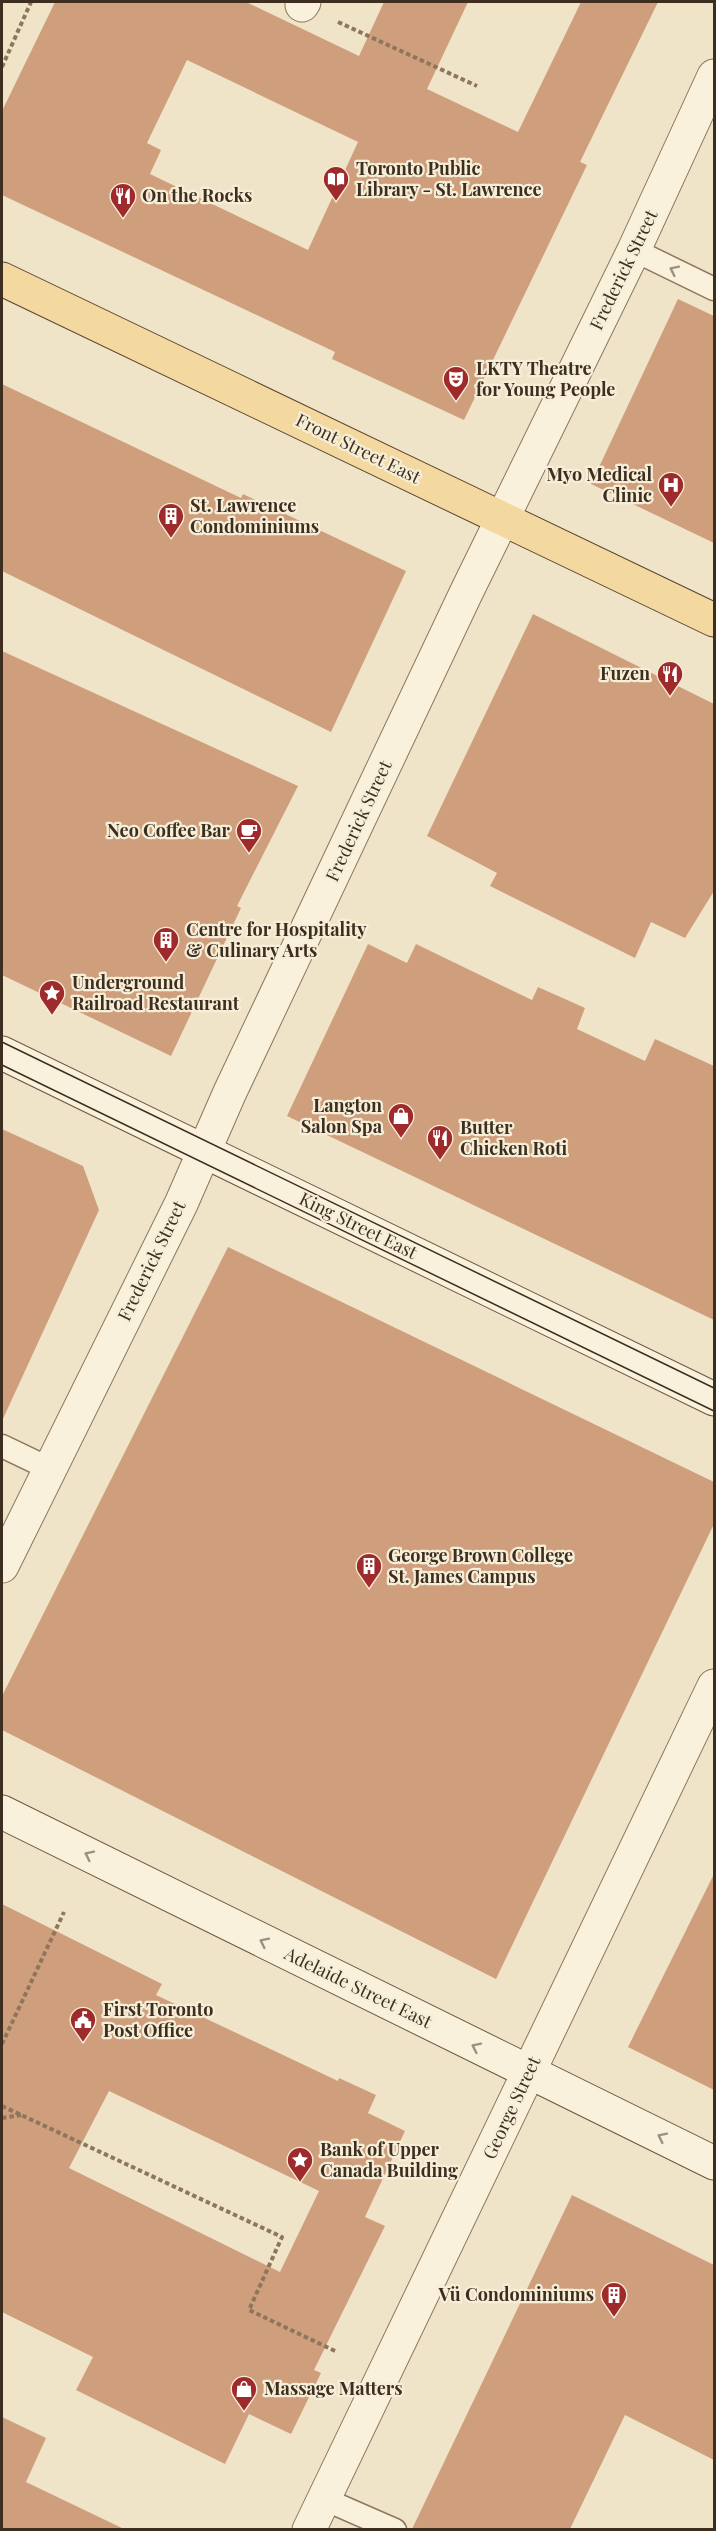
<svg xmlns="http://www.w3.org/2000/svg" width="716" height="2531" viewBox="0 0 716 2531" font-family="'Playfair Display',serif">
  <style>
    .building { fill: #cf9f7d; fill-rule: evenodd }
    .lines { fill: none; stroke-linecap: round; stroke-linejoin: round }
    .service-casing { stroke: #8d765c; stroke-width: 25 }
    .minor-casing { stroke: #8d765c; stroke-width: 35 }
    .secondary-casing { stroke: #6f573f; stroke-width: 35 }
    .primary-casing { stroke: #5b4430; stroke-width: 35 }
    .path { stroke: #8d765c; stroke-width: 4; stroke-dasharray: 4.5 3; stroke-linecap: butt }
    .service { stroke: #faf1dc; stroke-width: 22 }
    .minor { stroke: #faf1dc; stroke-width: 33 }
    .secondary { stroke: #faf1dc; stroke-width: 33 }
    .primary { stroke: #f3d9a0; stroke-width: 33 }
    .tram { stroke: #3d2e20; stroke-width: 1.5 }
    .oneway { stroke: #9c907e }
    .labels { text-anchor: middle; stroke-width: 4.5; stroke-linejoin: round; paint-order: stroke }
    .poi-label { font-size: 18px; font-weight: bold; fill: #3d2e20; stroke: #f7eed8; text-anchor: start }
    .street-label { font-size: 18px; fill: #3d2e20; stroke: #f7eed8 }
  </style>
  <rect width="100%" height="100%" fill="#f0e4c8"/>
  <g class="building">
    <path d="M55 2H246L359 56 384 2H468L427 89 518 132 581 2H658L580 162 587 165 464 420 332 359 335 352 2 195V111ZM187 60 358 142 308 250 150 174 161 150 147 143Z"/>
    <polygon points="678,299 714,316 714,543 591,484"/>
    <polygon points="2,384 241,498 243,494 406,571 331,732 2,571"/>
    <polygon points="533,614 714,704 714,891 685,938 651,922 635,958 490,886 497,873 427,836"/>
    <polygon points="2,651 298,786 237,906 241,908 171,1056 2,975"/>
    <polygon points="368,944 407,963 416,944 532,1000 538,987 585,1008 577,1029 645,1061 655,1039 714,1066 714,1320 287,1116"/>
    <polygon points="2,1129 83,1166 99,1210 2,1421"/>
    <polygon points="228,1247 714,1482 714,1524 496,1979 2,1730 2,1696"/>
    <polygon points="714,1874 714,2090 628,2047"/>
    <path d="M2 1904 162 1984 156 1995 338 2081 339 2078 376 2095 368 2113 405 2131 365 2217 385 2226 314 2370 321 2373 291 2434 249 2414 225 2464 76 2390 93 2357 2 2312ZM109 2091 319 2191 280 2272 69 2168Z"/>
    <polygon points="572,2195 714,2265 714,2460 625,2415 570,2529 412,2529"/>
    <polygon points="2,2417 46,2438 26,2482 124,2529 2,2529"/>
  </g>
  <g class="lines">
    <g class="service-casing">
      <g id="service">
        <polyline points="634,250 714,289"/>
        <polyline points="2,1446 50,1469"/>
        <polyline points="324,2499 395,2530"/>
      </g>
    </g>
    <g class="minor-casing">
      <g id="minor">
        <polyline points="302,5 304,2"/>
        <polyline points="2,1566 181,1204 230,1092 466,593 634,250 714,76"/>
        <polyline points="309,2530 714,1686"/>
      </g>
    </g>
    <g class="secondary-casing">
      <g id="secondary">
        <polyline points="2,1053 714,1399"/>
        <polyline points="2,1812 714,2163"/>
      </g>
    </g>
    <g class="primary-casing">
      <polyline id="primary" points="2,279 714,620"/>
    </g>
    <g class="path">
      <polyline points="338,22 477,86"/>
      <polyline points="2,67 31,2"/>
      <polyline points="2,2044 64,1912"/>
      <polyline points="2,2106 282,2237 249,2310 335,2351"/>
      <polyline points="2,2118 21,2115"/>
    </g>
    <use href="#service" class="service"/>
    <use href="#minor" class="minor"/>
    <use href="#secondary" class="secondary"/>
    <use href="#primary" class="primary"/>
    <g class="tram">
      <polyline points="2,1042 714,1388"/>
      <polyline points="2,1065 714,1411"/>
    </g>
  </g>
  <defs><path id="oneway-chevron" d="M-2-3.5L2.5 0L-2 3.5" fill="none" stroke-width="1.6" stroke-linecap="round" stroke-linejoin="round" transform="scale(1.5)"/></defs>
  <g class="oneway">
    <use href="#oneway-chevron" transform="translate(674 270) rotate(-154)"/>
    <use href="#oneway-chevron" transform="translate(89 1855) rotate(-154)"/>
    <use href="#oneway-chevron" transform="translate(264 1942) rotate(-154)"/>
    <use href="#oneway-chevron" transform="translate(476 2047) rotate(-154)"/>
    <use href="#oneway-chevron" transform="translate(662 2137) rotate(-154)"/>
  </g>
  <defs>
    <g id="library-pin" transform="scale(1.35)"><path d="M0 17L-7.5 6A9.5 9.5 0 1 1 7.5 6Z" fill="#9e2a2b" stroke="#f7eed8"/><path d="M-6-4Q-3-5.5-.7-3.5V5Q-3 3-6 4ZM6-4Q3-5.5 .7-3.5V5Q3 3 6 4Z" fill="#fff"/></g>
    <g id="restaurant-pin" transform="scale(1.35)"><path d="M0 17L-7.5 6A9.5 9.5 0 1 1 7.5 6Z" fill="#9e2a2b" stroke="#f7eed8"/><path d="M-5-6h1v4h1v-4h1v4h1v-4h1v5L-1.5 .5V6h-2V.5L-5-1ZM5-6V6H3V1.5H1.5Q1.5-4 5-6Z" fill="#fff"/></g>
    <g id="theatre-pin" transform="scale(1.35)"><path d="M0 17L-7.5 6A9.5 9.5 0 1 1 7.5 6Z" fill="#9e2a2b" stroke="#f7eed8"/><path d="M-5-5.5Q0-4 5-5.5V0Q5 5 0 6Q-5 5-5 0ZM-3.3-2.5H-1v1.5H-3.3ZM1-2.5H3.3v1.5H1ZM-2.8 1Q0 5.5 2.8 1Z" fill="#fff"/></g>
    <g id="hospital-pin" transform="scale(1.35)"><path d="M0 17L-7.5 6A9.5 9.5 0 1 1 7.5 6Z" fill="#9e2a2b" stroke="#f7eed8"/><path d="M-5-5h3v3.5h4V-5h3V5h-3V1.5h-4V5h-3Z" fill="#fff"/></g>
    <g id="building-pin" transform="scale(1.35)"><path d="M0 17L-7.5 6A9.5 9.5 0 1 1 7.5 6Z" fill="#9e2a2b" stroke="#f7eed8"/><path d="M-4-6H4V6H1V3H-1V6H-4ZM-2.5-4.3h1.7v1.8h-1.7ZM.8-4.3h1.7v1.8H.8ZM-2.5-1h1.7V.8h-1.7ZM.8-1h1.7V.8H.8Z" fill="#fff"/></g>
    <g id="cafe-pin" transform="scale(1.35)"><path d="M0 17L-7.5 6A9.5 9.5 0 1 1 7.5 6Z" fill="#9e2a2b" stroke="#f7eed8"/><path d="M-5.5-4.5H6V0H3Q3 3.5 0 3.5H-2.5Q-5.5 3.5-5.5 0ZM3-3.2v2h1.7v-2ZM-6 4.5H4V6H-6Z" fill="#fff"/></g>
    <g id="sight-pin" transform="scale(1.35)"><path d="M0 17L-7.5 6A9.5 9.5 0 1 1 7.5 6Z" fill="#9e2a2b" stroke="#f7eed8"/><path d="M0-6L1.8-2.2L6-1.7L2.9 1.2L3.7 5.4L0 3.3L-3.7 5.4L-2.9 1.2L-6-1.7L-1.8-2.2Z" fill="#fff"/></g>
    <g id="shop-pin" transform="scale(1.35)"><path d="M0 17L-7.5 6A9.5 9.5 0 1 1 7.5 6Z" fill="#9e2a2b" stroke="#f7eed8"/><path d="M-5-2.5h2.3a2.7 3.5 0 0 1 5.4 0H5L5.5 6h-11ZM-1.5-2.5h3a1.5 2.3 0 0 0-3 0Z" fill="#fff"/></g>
    <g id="civic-pin" transform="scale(1.35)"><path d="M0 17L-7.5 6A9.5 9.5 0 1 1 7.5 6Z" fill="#9e2a2b" stroke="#f7eed8"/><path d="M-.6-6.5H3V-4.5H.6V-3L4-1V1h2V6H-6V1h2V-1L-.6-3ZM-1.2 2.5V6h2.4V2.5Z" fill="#fff"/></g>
  </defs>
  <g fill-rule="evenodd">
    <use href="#library-pin" x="336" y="179"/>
    <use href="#restaurant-pin" x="123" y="196"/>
    <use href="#theatre-pin" x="456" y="379"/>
    <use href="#hospital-pin" x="671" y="485"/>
    <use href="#building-pin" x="171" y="516"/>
    <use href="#restaurant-pin" x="670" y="674"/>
    <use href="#cafe-pin" x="249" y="831"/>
    <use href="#building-pin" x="166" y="940"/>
    <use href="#sight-pin" x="52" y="993"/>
    <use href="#shop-pin" x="401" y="1116"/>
    <use href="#restaurant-pin" x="440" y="1138"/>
    <use href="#building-pin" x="369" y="1566"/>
    <use href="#civic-pin" x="83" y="2020"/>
    <use href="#sight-pin" x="300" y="2160"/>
    <use href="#building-pin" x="614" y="2295"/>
    <use href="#shop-pin" x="244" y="2389"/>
  </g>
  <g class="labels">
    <g class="poi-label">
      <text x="356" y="175">Toronto Public<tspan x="356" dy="21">Library - St. Lawrence</tspan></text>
      <text x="142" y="202">On the Rocks</text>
      <text x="476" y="375">LKTY Theatre<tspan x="476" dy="21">for Young People</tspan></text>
      <text x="652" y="481" text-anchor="end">Myo Medical<tspan x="652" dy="21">Clinic</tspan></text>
      <text x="190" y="512">St. Lawrence<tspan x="190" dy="21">Condominiums</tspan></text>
      <text x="650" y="680" text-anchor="end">Fuzen</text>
      <text x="230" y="837" text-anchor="end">Neo Coffee Bar</text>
      <text x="186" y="936">Centre for Hospitality<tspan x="186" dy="21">&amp; Culinary Arts</tspan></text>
      <text x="72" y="989">Underground<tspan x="72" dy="21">Railroad Restaurant</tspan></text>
      <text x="382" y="1112" text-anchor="end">Langton<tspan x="382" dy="21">Salon Spa</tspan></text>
      <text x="460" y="1134">Butter<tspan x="460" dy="21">Chicken Roti</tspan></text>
      <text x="388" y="1562">George Brown College<tspan x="388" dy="21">St. James Campus</tspan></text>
      <text x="103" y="2016">First Toronto<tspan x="103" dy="21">Post Office</tspan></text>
      <text x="320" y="2156">Bank of Upper<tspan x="320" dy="21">Canada Building</tspan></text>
      <text x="594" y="2301" text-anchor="end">Vü Condominiums</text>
      <text x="264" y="2395">Massage Matters</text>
    </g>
    <g class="street-label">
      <text transform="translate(624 270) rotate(-64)" y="6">Frederick Street</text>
      <text transform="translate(358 449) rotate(26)" y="6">Front Street East</text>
      <text transform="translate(359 821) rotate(-65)" y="6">Frederick Street</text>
      <text transform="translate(358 1226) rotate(26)" y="6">King Street East</text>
      <text transform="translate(152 1261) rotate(-64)" y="6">Frederick Street</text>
      <text transform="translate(358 1988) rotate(26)" y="6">Adelaide Street East</text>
      <text transform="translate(512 2108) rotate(-65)" y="6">George Street</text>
    </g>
  </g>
  <rect width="716" height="2531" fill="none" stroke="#3d2e20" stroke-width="6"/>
</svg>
